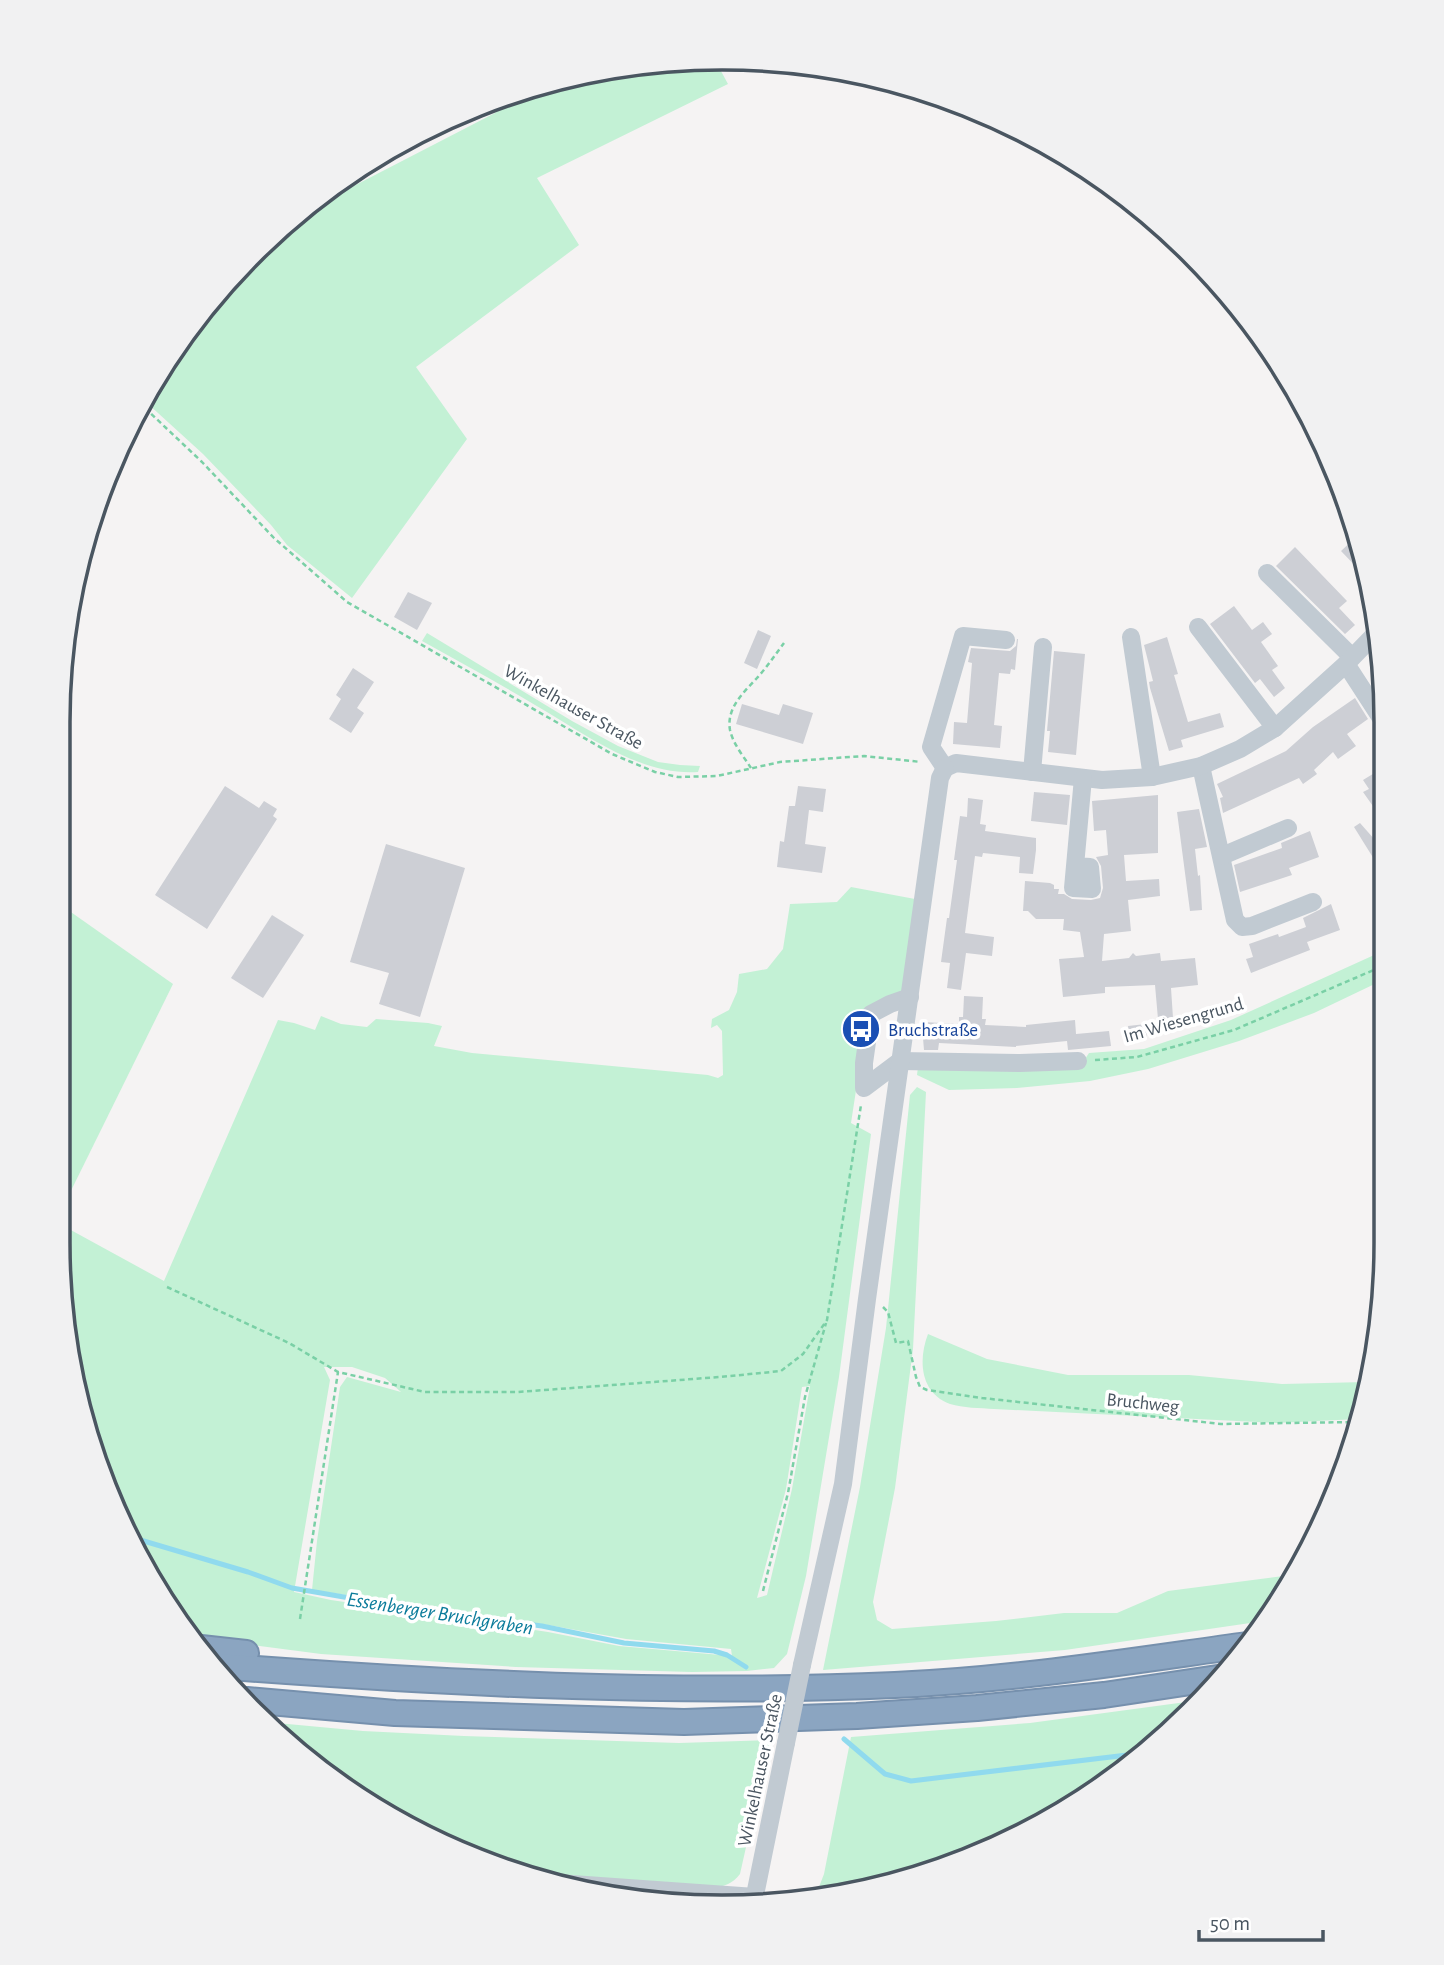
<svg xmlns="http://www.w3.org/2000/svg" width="1444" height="1965" viewBox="0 0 1444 1965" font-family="'Alegreya Sans',sans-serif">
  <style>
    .green { fill: #c3f1d5; fill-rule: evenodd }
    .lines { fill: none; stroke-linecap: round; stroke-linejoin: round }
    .stream { stroke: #90daee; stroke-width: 5 }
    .building { fill: #cdcfd5 }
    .highway-casing { stroke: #7690ad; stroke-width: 28 }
    .path { stroke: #7ad0a6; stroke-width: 2.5; stroke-dasharray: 5 3.5; stroke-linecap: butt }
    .minor { stroke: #c1cad2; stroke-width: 18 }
    .highway { stroke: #8ba5c1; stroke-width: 24 }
    .minor-bridge { stroke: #c1cad2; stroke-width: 18 }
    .labels { text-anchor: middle; stroke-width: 7; stroke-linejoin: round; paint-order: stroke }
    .street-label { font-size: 19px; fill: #4a5661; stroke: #fff }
    .transit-label { font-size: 19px; fill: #164399; stroke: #fff; text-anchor: start }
    .water-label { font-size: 21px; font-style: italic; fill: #0c7c9b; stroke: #fff }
    .rim { fill: none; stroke: #4a5661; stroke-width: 3.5 }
  </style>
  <rect width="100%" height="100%" fill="#f5f3f3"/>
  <g class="green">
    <polygon points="678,59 715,60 728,84 537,178 579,245 416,367 467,439 352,598 287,545 271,525 203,454 147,403 169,353 308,206 315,206 495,113 521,91 550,80"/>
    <path d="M427 633 572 721 618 746 658 762 680 765 700 766 698 772C639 776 584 733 535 705 498 683 460 662 422 641Z"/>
    <path d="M851 887 915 899 903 992 868 1012 851 1123 871 1134 839 1377 806 1576 787 1654 774 1668 747 1671 692 1672 516 1667 321 1654 252 1645 188 1633 169 1612 80 1415 58 1243V1223L164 1281 278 1020 294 1023 315 1030 321 1016 341 1024 367 1027 376 1019 428 1023 442 1026 434 1046 472 1053 708 1075 718 1078 723 1075 722 1031 717 1025 711 1028 712 1019 729 1010 737 992 739 974 767 969 783 949 790 904 837 902ZM324 1367H352L385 1378 401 1392 347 1377 340 1387 317 1541 312 1590 548 1625 626 1639 731 1649 732 1656 619 1646 548 1632 331 1600 294 1592 330 1380ZM810 1386 792 1489 767 1595 757 1598 786 1489 802 1387Z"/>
    <polygon points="58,903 173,984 58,1217"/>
    <polygon points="1383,951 1383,980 1314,1013 1239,1041 1148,1069 1090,1081 1017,1088 949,1090 917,1075 918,1067 1081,1065 1089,1053 1144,1049 1231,1020"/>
    <polygon points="917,1087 926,1092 913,1349 895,1488 873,1602 877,1620 892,1629 996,1621 1064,1613 1117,1613 1168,1591 1298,1574 1264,1621 1065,1650 823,1670 860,1487 886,1328 910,1095"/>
    <path d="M928 1334 987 1359 1068 1375H1189L1282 1384 1366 1382 1358 1419 1276 1423 994 1409C980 1408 963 1408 950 1404 920 1393 918 1360 928 1334Z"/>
    <polygon points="1201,1700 1127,1770 977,1857 814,1900 824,1874 851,1737 1030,1723"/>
    <path d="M266 1722 363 1731 464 1736 679 1743 770 1740 740 1874C732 1884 725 1886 714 1888L605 1878 535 1875 429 1839 284 1743Z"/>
  </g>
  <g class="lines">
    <g class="stream">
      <polyline points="137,1539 248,1572 292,1588 413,1609 542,1626 624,1643 714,1651 727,1655 746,1667"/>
      <polyline points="844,1739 885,1774 911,1781 1144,1753"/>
    </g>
  </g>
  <g class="building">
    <polygon points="1355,538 1357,547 1364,575 1341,551"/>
    <polygon points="1295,547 1347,601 1339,608 1355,625 1345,634 1276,566"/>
    <polygon points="408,592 432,603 417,630 394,617"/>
    <polygon points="1234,606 1252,630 1263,622 1272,634 1261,642 1278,666 1272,670 1285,688 1274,697 1260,679 1255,683 1210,624"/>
    <polygon points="758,630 771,636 757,669 744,663"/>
    <polygon points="1167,637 1178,674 1174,675 1188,722 1220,713 1224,727 1181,740 1183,747 1169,751 1150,688 1149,682 1153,681 1144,645"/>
    <polygon points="1017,639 1018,639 1015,670 1011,669 1010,674 999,673 994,725 1002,726 1000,748 953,744 954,722 967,723 972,663 968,662 971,648 1010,651 1016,646"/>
    <polygon points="1054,651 1085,654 1076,755 1048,752 1050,731 1047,731"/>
    <polygon points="353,668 374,682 357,708 364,713 351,733 329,719 341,699 336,695"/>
    <polygon points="1355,698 1368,719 1347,734 1356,746 1338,759 1333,752 1314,770 1317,774 1303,784 1299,778 1223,813 1220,798 1223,797 1217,784 1286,751 1313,727"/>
    <polygon points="742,704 779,715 783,704 813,713 803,744 736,724"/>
    <polygon points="1381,769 1381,780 1382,819 1363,792 1369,789 1363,780"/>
    <polygon points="225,786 259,808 264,801 277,809 273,816 277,819 207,929 155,895"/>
    <polygon points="798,786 826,789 823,812 809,810 805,844 826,847 822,873 777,867 780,841 784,842 789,806 795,806"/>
    <polygon points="1034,792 1070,795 1067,825 1031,821"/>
    <polygon points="1158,795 1158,853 1124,855 1126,881 1159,879 1160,896 1128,900 1131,931 1104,934 1102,961 1129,958 1133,953 1136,956 1160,953 1161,961 1195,958 1198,985 1171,988 1173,1018 1158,1019 1155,985 1105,987 1105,993 1063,997 1059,959 1084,957 1080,932 1063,930 1064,919 1036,919 1028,911 1023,911 1025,881 1050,883 1054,885 1054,889 1059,889 1058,894 1064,894 1072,899 1091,900 1100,898 1103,888 1101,866 1096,857 1108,855 1106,830 1094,831 1092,801"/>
    <polygon points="968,798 983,800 980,824 986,825 985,831 1036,838 1036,850 1033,874 1019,873 1020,857 983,853 982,857 975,856 965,933 994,937 992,956 966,953 961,990 947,988 950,963 941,962 947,918 949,918 957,860 954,860 960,816 967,817"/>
    <polygon points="1199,809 1207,847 1195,849 1198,876 1200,875 1202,910 1190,911 1177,812"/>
    <polygon points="1360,823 1382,848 1382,872 1354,827"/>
    <polygon points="1310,831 1319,857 1289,868 1292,875 1240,892 1234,865 1282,848 1281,843"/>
    <polygon points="386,844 465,868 420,1017 379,1004 389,973 350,962"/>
    <polygon points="1331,904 1340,930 1307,942 1310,950 1251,973 1246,959 1253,957 1249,944 1278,934 1279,937 1306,927 1303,918"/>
    <polygon points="272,915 304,935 263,998 231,978"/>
    <polygon points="964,996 983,997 982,1019 986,1019 985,1025 1026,1027 1026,1025 1075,1020 1076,1034 1109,1031 1111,1046 1068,1050 1067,1041 1016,1046 1016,1047 939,1043 938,1050 924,1050 923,1038 922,1037 923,1022 959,1024 959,1017 963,1017"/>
    <polygon points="1146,1024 1147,1039 1130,1041 1128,1026"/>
  </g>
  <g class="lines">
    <g class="highway-casing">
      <g id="highway">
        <polyline points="201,1648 246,1653"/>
        <path d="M217 1666C442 1683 669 1695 895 1685 1013 1680 1130 1661 1247 1645"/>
        <polyline points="247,1700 395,1713 684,1722 857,1716 977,1708 1104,1695 1224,1677"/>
      </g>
    </g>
    <g class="path">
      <polyline points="145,408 202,462 274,538 347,602 612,754 655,772 678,777 717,776 780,762 864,756 921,762"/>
      <path d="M751 768C744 757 733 744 730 730 726 708 744 692 757 678 767 667 775 655 784 643"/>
      <polyline points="1095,1060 1137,1057 1234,1030 1383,966"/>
      <polyline points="167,1287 289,1343 338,1372 425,1392 518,1392 720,1377 781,1371 803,1354 827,1320 861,1105"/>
      <polyline points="883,1307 888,1312 896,1343 908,1341 916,1377 920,1387 927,1390 982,1398 1221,1424 1358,1422"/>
      <polyline points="763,1591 788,1493 805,1397 826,1323"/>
      <polyline points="300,1619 338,1372"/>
    </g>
    <g class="minor">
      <polyline points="1267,573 1352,657"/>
      <polyline points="1198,627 1275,728"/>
      <polyline points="1131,637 1152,777"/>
      <polyline points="1346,664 1381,718"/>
      <polyline points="1201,766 1235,920 1242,927 1252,926 1313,902"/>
      <polyline points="945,768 956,763 1102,780 1152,777 1201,766 1240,749 1275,728 1346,664 1379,630"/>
      <polyline points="945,768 931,747 963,636 1006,640"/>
      <polyline points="1032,772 1043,647"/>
      <polyline points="1222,856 1288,828"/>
      <polyline points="1075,866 1090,867 1092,889 1073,888 1083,778"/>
      <polyline points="900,1061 1020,1063 1078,1061"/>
      <polyline points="900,1061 864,1088 864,1063 871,1014 890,1004 910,997"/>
      <polyline points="802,1665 843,1484 867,1299 940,778 945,768"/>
      <polyline points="558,1883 755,1897"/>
      <polyline points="754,1900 786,1743"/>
    </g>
    <use href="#highway" class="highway"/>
    <polyline class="minor-bridge" points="786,1743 802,1665"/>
  </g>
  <defs>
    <g id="bus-disc" transform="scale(2.0125)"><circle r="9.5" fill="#1a4fb4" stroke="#fff"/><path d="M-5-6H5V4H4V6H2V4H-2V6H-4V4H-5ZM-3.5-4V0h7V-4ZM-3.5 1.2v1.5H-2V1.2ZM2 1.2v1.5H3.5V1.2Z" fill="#fff"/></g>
  </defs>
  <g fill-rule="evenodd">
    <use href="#bus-disc" x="861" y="1029"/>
  </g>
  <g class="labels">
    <g class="street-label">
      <text transform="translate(574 706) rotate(29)" y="7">Winkelhauser Straße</text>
      <text transform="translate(1183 1019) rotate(-16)" y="7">Im Wiesengrund</text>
      <text transform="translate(1143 1402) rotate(6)" y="7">Bruchweg</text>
      <text transform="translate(759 1770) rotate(-78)" y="7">Winkelhauser Straße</text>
    </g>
    <g class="transit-label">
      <text x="888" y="1036">Bruchstraße</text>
    </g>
    <g class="water-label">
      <text transform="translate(440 1613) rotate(9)" y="7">Essenberger Bruchgraben</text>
    </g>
  </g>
  <path d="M0 0H1444V1965H0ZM722 70H722A652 652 0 0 1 1374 722V1243A652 652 0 0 1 722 1895H722A652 652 0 0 1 70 1243V722A652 652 0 0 1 722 70Z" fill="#f1f1f2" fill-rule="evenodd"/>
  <path class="rim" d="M722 70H722A652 652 0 0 1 1374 722V1243A652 652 0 0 1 722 1895H722A652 652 0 0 1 70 1243V722A652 652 0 0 1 722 70Z"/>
  <path d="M1199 1930v10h124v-10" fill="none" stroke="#4a5661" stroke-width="3.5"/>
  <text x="1210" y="1930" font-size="21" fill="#4a5661" stroke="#ffffff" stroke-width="5" paint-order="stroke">50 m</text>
</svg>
